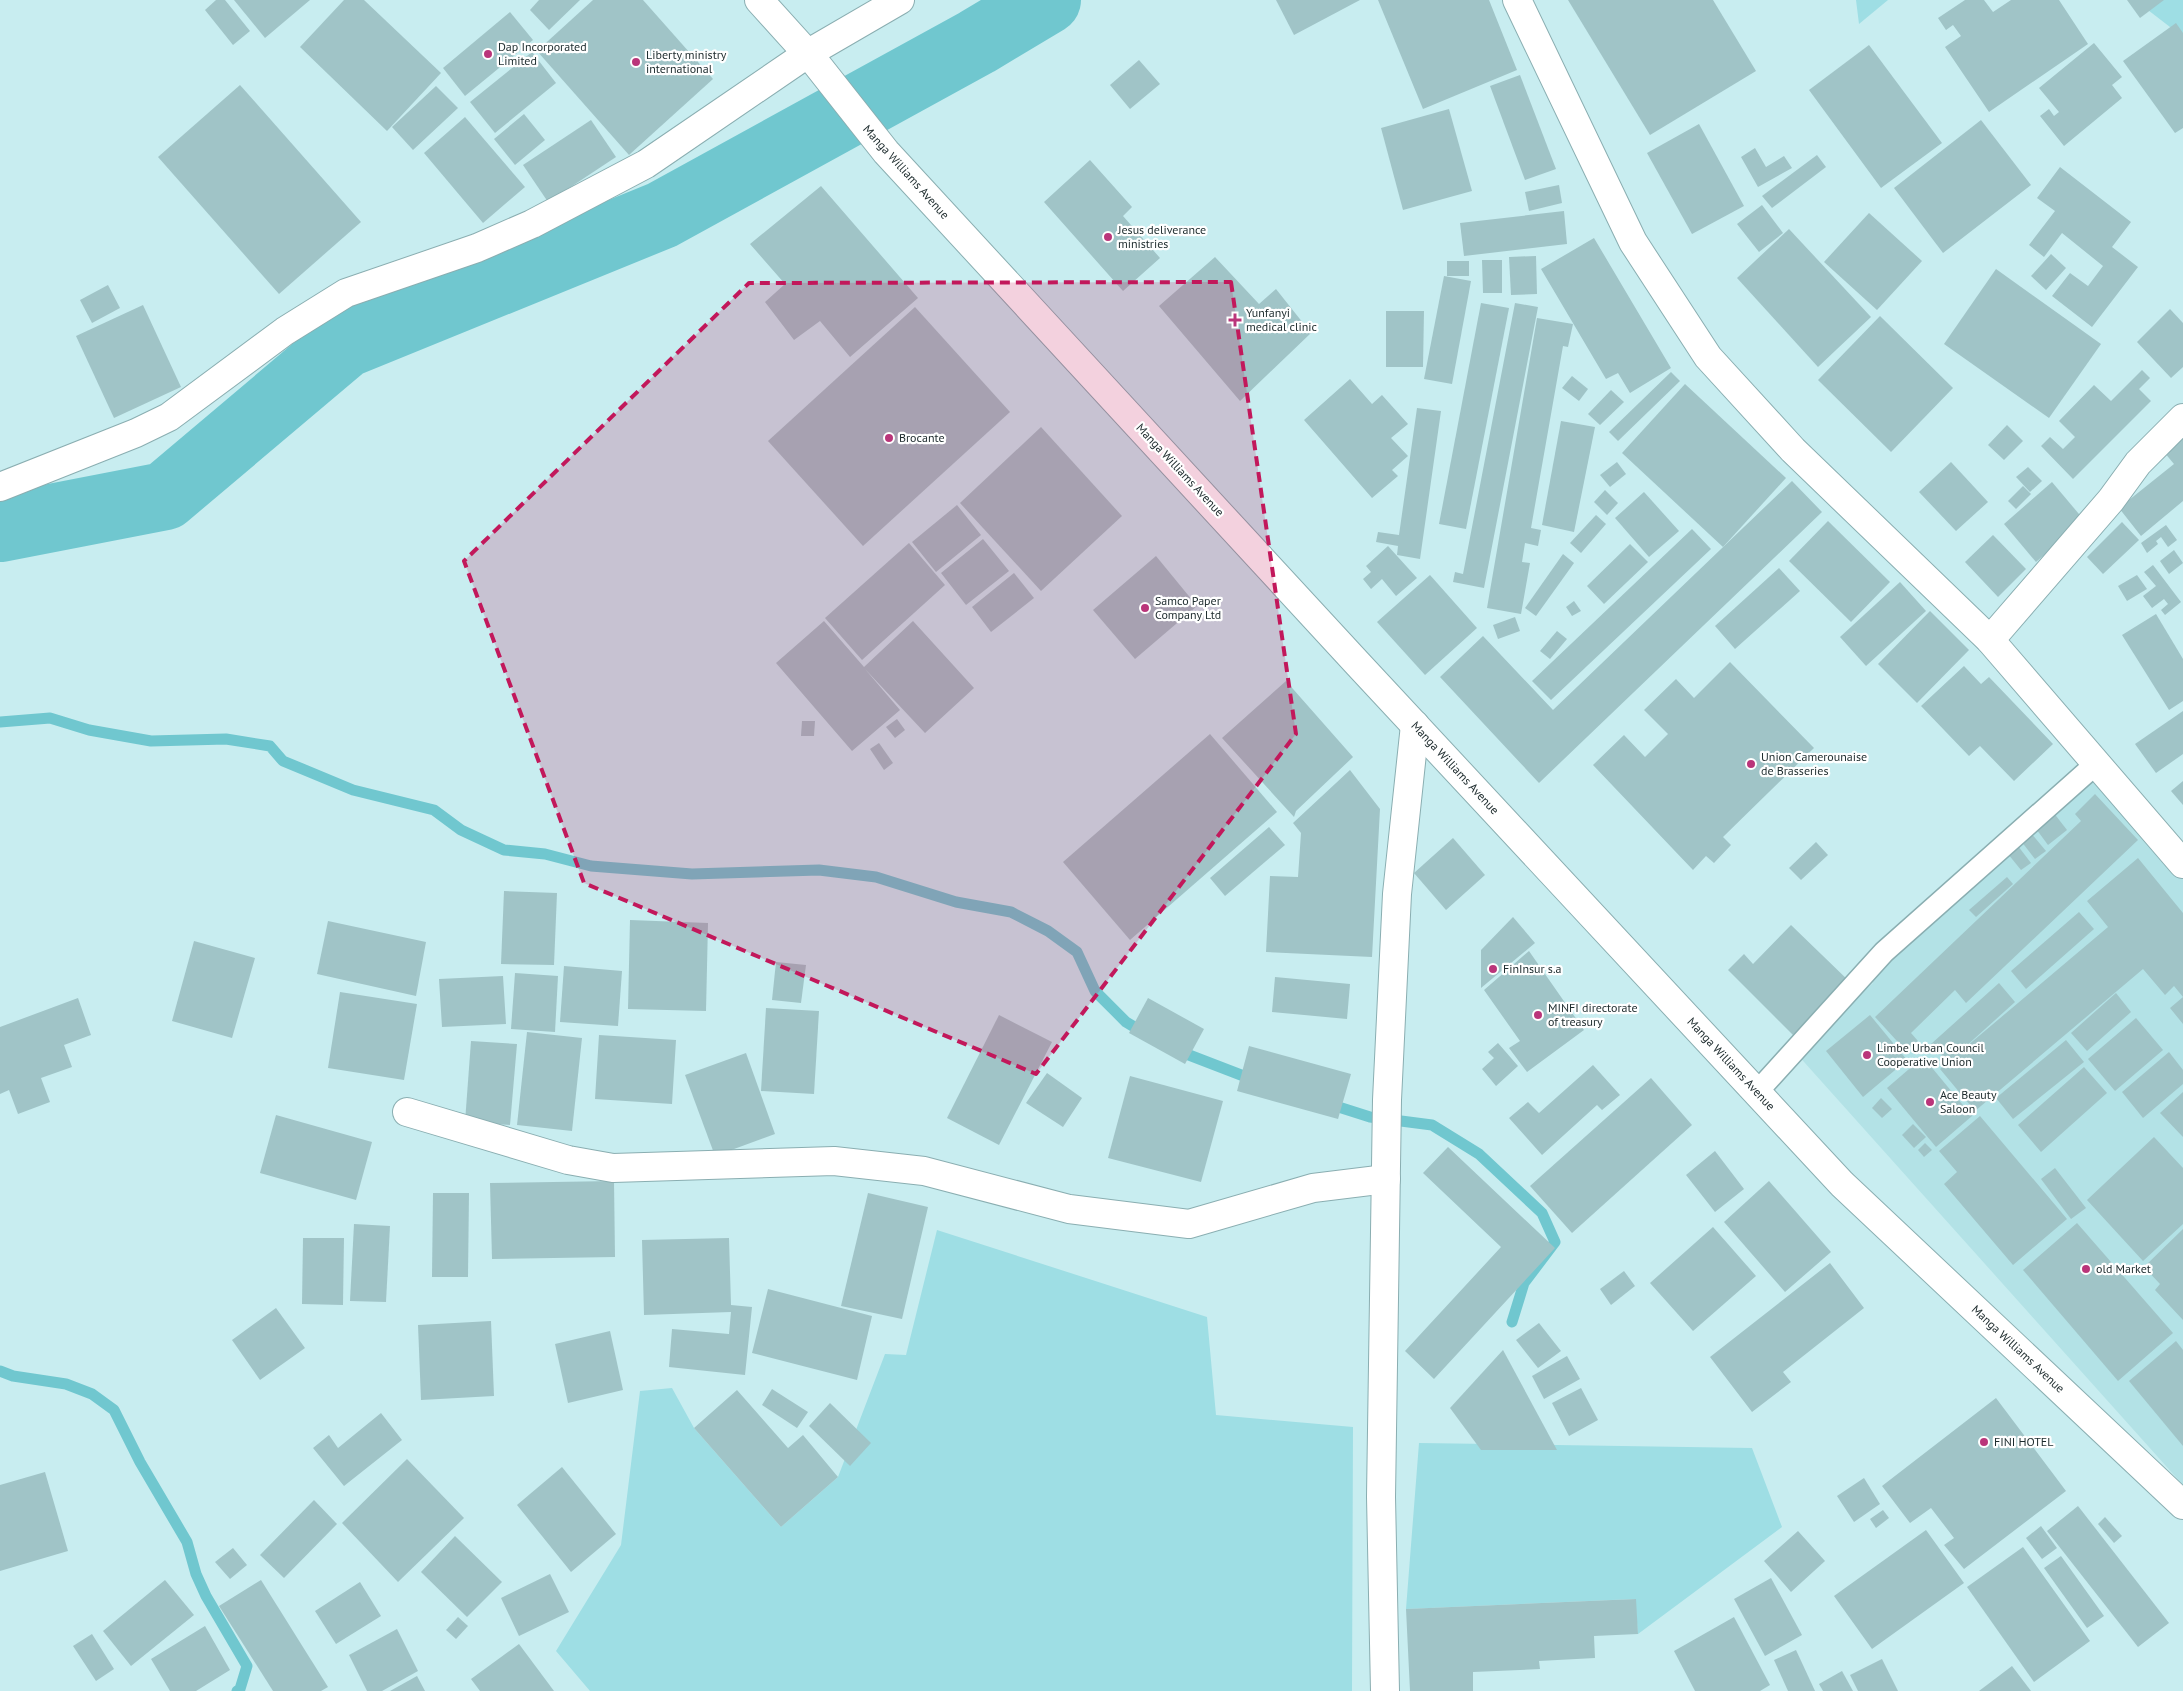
<svg xmlns="http://www.w3.org/2000/svg" width="2183" height="1691" viewBox="0 0 2183 1691" font-family="'PT Sans',sans-serif">
  <style>
    .built { fill: #b3e2e6 }
    .green { fill: #9edee4 }
    .lines { fill: none; stroke-linecap: round; stroke-linejoin: round }
    .stream { stroke: #70c7cf; stroke-width: 11 }
    .river { stroke: #70c7cf; stroke-width: 68 }
    .building { fill: #a0c4c7 }
    .service-casing { stroke: #8aaeb1; stroke-width: 24 }
    .minor-casing { stroke: #8aaeb1; stroke-width: 30 }
    .secondary-casing { stroke: #8aaeb1; stroke-width: 30 }
    .service { stroke: #fff; stroke-width: 21 }
    .minor { stroke: #fff; stroke-width: 28 }
    .secondary { stroke: #fff; stroke-width: 28 }
    .marked { fill: #c2185b; fill-opacity: 0.2; stroke: #c2185b; stroke-width: 4; stroke-dasharray: 10 6; stroke-linejoin: round }
    .poi-dot { fill: #ba357a; stroke: #fff; stroke-width: 2 }
    .labels { text-anchor: middle; stroke-width: 4.5; stroke-linejoin: round; paint-order: stroke }
    .poi-label { font-size: 12px; fill: #1c2a2c; stroke: #fff; text-anchor: start }
    .street-label { font-size: 12px; fill: #1c2a2c; stroke: #fff }
  </style>
  <rect width="100%" height="100%" fill="#c8edf0"/>
  <polygon class="built" points="2092,771 2183,872 2183,1485 1796,1053 1873,983 1866,976"/>
  <g class="green">
    <polygon points="1856,0 1888,0 1859,24"/>
    <polygon points="2135,0 2183,0 2183,37"/>
    <polygon points="937,1230 1207,1317 1216,1415 1353,1427 1352,1691 590,1691 556,1651 621,1545 640,1391 672,1388 694,1428 781,1527 838,1477 885,1354 906,1355"/>
    <polygon points="1419,1443 1752,1448 1782,1527 1638,1634 1635,1599 1406,1609"/>
  </g>
  <g class="lines">
    <g class="stream">
      <polyline points="0,722 50,718 89,730 151,741 226,739 270,746 283,761 353,790 434,810 461,830 504,850 545,854 591,866 692,874 819,870 876,877 956,902 1011,912 1048,931 1077,952 1095,991 1126,1022 1146,1034"/>
      <polyline points="1176,1050 1254,1080"/>
      <polyline points="1326,1103 1370,1117 1432,1125 1479,1154 1542,1213 1555,1242 1524,1283 1512,1322"/>
      <polyline points="0,1371 13,1376 66,1384 92,1394 114,1410 140,1462 187,1542 196,1574 206,1596 247,1666 240,1689 237,1691"/>
    </g>
    <polyline class="river" points="0,528 165,496 345,344 662,215 977,42 1047,0"/>
  </g>
  <g class="building">
    <polygon points="216,0 225,0 250,31 233,45 205,10"/>
    <polygon points="234,0 310,0 265,38"/>
    <polygon points="344,0 364,0 441,73 387,131 300,47"/>
    <polygon points="539,0 580,0 549,30 530,10"/>
    <polygon points="593,0 643,0 713,79 629,155 537,51"/>
    <polygon points="1276,0 1360,0 1294,35"/>
    <polygon points="1378,0 1489,0 1517,70 1423,109"/>
    <polygon points="1568,0 1713,0 1756,71 1650,135"/>
    <polygon points="1965,0 1984,0 1993,12 2011,0 2059,0 2088,44 1989,112 1945,47 1961,36 1953,25 1946,30 1938,18"/>
    <polygon points="2127,0 2164,0 2140,18"/>
    <polygon points="510,12 533,40 465,96 443,68"/>
    <polygon points="2176,23 2183,33 2183,128 2175,133 2123,61"/>
    <polygon points="2094,43 2122,77 2112,85 2122,98 2064,146 2040,116 2049,109 2054,116 2059,112 2039,88"/>
    <polygon points="1869,45 1942,143 1881,188 1809,90"/>
    <polygon points="532,52 556,83 495,133 470,102"/>
    <polygon points="1139,60 1160,84 1130,109 1110,85"/>
    <polygon points="1520,75 1556,169 1525,180 1490,86"/>
    <polygon points="240,85 361,222 279,294 158,157"/>
    <polygon points="436,86 458,108 413,150 392,127"/>
    <polygon points="1449,109 1472,191 1403,210 1381,128"/>
    <polygon points="524,114 545,140 515,165 494,139"/>
    <polygon points="465,117 525,187 483,223 424,153"/>
    <polygon points="591,120 616,157 548,202 523,165"/>
    <polygon points="1981,120 2031,185 1943,253 1894,188"/>
    <polygon points="1699,124 1744,206 1692,234 1647,153"/>
    <polygon points="1755,148 1766,167 1784,156 1792,168 1758,187 1741,157"/>
    <polygon points="1817,155 1826,167 1772,208 1762,196"/>
    <polygon points="1090,160 1132,207 1123,216 1160,258 1123,291 1044,202"/>
    <polygon points="2060,167 2131,222 2112,247 2138,267 2092,327 2052,296 2070,273 2088,286 2103,266 2062,233 2044,257 2029,245 2055,211 2037,198"/>
    <polygon points="1559,185 1562,203 1529,211 1525,192"/>
    <polygon points="821,186 918,298 850,357 820,321 794,340 765,302 785,284 750,244"/>
    <polygon points="1762,205 1783,233 1759,252 1737,224"/>
    <polygon points="1564,211 1567,244 1464,256 1460,223"/>
    <polygon points="1869,213 1922,261 1877,310 1824,262"/>
    <polygon points="1789,229 1871,317 1818,367 1737,278"/>
    <polygon points="1594,238 1671,368 1630,393 1618,373 1606,379 1541,269"/>
    <polygon points="2051,254 2066,268 2046,290 2031,276"/>
    <polygon points="1536,256 1537,294 1511,295 1509,257"/>
    <polygon points="1215,257 1259,304 1276,289 1311,333 1240,401 1159,306"/>
    <polygon points="1482,260 1502,260 1502,293 1483,293"/>
    <rect x="1447" y="261" width="22" height="15"/>
    <polygon points="1996,269 2101,344 2049,418 1944,344"/>
    <polygon points="1444,276 1471,281 1452,384 1424,379"/>
    <polygon points="108,285 120,308 92,323 80,300"/>
    <polygon points="1481,303 1509,308 1466,529 1439,524"/>
    <polygon points="1515,303 1538,307 1484,588 1453,582 1455,572 1463,574"/>
    <polygon points="143,305 181,387 114,418 76,336"/>
    <polygon points="915,307 1010,412 863,546 768,441"/>
    <polygon points="2170,309 2183,323 2183,367 2171,378 2137,342"/>
    <polygon points="1386,311 1424,311 1423,367 1386,367"/>
    <polygon points="1880,316 1953,388 1891,452 1818,380"/>
    <polygon points="1537,318 1573,324 1568,347 1563,346 1531,528 1541,530 1538,546 1525,543 1522,562 1530,563 1521,614 1487,608"/>
    <polygon points="2142,370 2150,378 2139,389 2151,401 2073,479 2041,446 2050,437 2063,449 2075,437 2059,421 2094,385 2111,401"/>
    <polygon points="1671,372 1680,381 1618,441 1609,432"/>
    <polygon points="1572,376 1588,389 1579,401 1562,388"/>
    <polygon points="1350,379 1372,404 1382,395 1408,424 1391,438 1408,456 1392,470 1398,476 1372,498 1304,420"/>
    <polygon points="1685,384 1786,478 1723,547 1622,453"/>
    <polygon points="1611,390 1624,402 1600,425 1588,414"/>
    <polygon points="1417,408 1441,411 1420,559 1397,555 1398,546 1376,542 1378,532 1399,535"/>
    <polygon points="1561,421 1595,427 1574,532 1542,525"/>
    <polygon points="2007,425 2023,441 2004,460 1988,445"/>
    <polygon points="1041,427 1122,516 1041,591 960,503"/>
    <polygon points="2183,437 2183,501 2141,536 2119,508 2174,464 2164,452"/>
    <polygon points="1617,462 1626,474 1610,487 1600,475"/>
    <polygon points="1951,462 1988,502 1956,531 1919,492"/>
    <polygon points="2028,467 2042,481 2030,492 2016,477"/>
    <polygon points="1792,481 1822,512 1539,783 1440,677 1483,636 1553,710"/>
    <polygon points="2052,482 2084,520 2036,562 2004,524"/>
    <polygon points="2023,486 2031,494 2016,509 2008,501"/>
    <polygon points="1605,490 1618,503 1607,515 1594,502"/>
    <polygon points="1644,492 1679,531 1649,557 1615,518"/>
    <polygon points="957,505 981,535 936,572 912,542"/>
    <polygon points="1596,515 1606,524 1581,553 1570,543"/>
    <polygon points="1828,521 1890,582 1851,622 1789,561"/>
    <polygon points="2122,522 2139,540 2103,574 2087,557"/>
    <polygon points="2166,525 2177,540 2168,547 2161,537 2156,541 2158,544 2147,553 2141,543"/>
    <polygon points="1692,529 1711,549 1551,700 1532,681"/>
    <polygon points="1993,535 2026,569 1998,597 1965,562"/>
    <polygon points="983,539 1009,571 966,605 941,573"/>
    <polygon points="909,543 945,585 862,660 825,618"/>
    <polygon points="1630,544 1648,562 1604,604 1587,586"/>
    <polygon points="1388,546 1417,578 1396,596 1382,579 1371,589 1363,579 1371,572 1366,566"/>
    <polygon points="2174,550 2183,563 2169,574 2160,561"/>
    <polygon points="1563,554 1574,563 1536,616 1525,608"/>
    <polygon points="1156,556 1197,606 1135,659 1093,610"/>
    <polygon points="2153,565 2181,602 2165,615 2161,610 2168,604 2164,599 2152,608 2143,596 2156,586 2144,572"/>
    <polygon points="1779,568 1800,591 1735,649 1715,626"/>
    <polygon points="1014,573 1034,598 991,632 972,607"/>
    <polygon points="1430,575 1477,628 1425,675 1377,622"/>
    <polygon points="2137,575 2147,589 2127,601 2118,586"/>
    <polygon points="1900,582 1926,611 1866,666 1840,637"/>
    <polygon points="1574,601 1581,611 1572,616 1566,607"/>
    <polygon points="1930,611 1969,650 1917,703 1878,664"/>
    <polygon points="2156,614 2183,659 2183,701 2169,710 2122,635"/>
    <polygon points="1515,617 1520,631 1498,639 1493,625"/>
    <polygon points="824,621 864,667 913,621 974,688 925,733 865,669 900,710 852,751 776,663"/>
    <polygon points="1557,631 1567,639 1550,659 1540,651"/>
    <polygon points="1730,662 1814,748 1723,837 1731,845 1714,863 1706,856 1693,870 1593,765 1624,735 1645,757 1668,734 1644,710 1676,679 1694,698"/>
    <polygon points="1964,666 1981,684 1989,677 2053,744 2014,781 1980,746 1969,756 1921,706"/>
    <polygon points="1286,681 1353,757 1296,811 1294,817 1222,738"/>
    <polygon points="2183,711 2183,754 2156,773 2135,744"/>
    <polygon points="897,719 905,730 895,738 886,727"/>
    <polygon points="802,721 815,721 814,736 801,736"/>
    <polygon points="1210,734 1277,812 1130,940 1063,862"/>
    <polygon points="879,743 893,763 884,770 870,749"/>
    <polygon points="1350,770 1380,809 1372,957 1266,952 1270,876 1298,877 1301,833 1293,823"/>
    <polygon points="2183,781 2183,805 2171,791"/>
    <polygon points="2095,794 2138,840 1966,1003 1955,990 1911,1033 1918,1041 1907,1052 1875,1017 2081,821 2075,814"/>
    <polygon points="2053,812 2067,830 2048,845 2034,826"/>
    <polygon points="1269,827 1285,845 1225,896 1210,878"/>
    <polygon points="2031,833 2046,851 2035,859 2021,841"/>
    <polygon points="1453,838 1485,875 1446,910 1414,873"/>
    <polygon points="1816,842 1828,855 1801,880 1789,868"/>
    <polygon points="2018,846 2031,863 2021,870 2008,854"/>
    <polygon points="2138,858 2183,913 2183,1024 2170,1008 2183,997 2174,986 2165,995 2143,969 1975,1111 1940,1069 1948,1062 1931,1044 1999,983 2015,1002 1954,1057 2108,927 2087,901"/>
    <polygon points="2007,877 2013,884 1976,917 1969,910"/>
    <polygon points="504,891 557,893 554,965 501,964"/>
    <polygon points="2079,912 2094,929 2026,989 2011,971"/>
    <polygon points="1513,917 1535,943 1481,988 1481,950"/>
    <polygon points="630,920 708,923 706,1011 628,1009"/>
    <polygon points="328,921 426,942 416,996 317,974"/>
    <polygon points="1791,925 1852,984 1798,1040 1728,970 1744,954 1753,964"/>
    <polygon points="194,941 255,958 232,1038 172,1021"/>
    <polygon points="1529,951 1584,1030 1527,1072 1509,1048 1520,1041 1484,990"/>
    <polygon points="776,962 806,965 801,1003 772,1000"/>
    <polygon points="564,966 622,971 618,1026 560,1022"/>
    <polygon points="515,973 558,976 555,1032 511,1029"/>
    <polygon points="503,976 506,1024 442,1027 439,979"/>
    <polygon points="1275,977 1350,984 1347,1019 1272,1012"/>
    <polygon points="340,992 417,1004 404,1080 328,1068"/>
    <polygon points="2116,993 2131,1012 2087,1051 2071,1033"/>
    <polygon points="78,998 91,1035 64,1045 72,1067 41,1078 50,1102 18,1114 9,1090 0,1094 0,1027"/>
    <polygon points="1148,998 1204,1029 1185,1064 1129,1033"/>
    <polygon points="766,1008 819,1011 814,1094 761,1091"/>
    <polygon points="999,1015 1052,1042 999,1145 947,1118"/>
    <polygon points="1870,1015 1907,1060 1863,1097 1826,1051"/>
    <polygon points="2136,1018 2163,1050 2115,1091 2088,1059"/>
    <polygon points="527,1032 582,1038 572,1131 517,1125"/>
    <polygon points="599,1035 676,1040 672,1104 595,1099"/>
    <polygon points="2066,1040 2084,1062 2013,1119 1996,1098"/>
    <polygon points="471,1041 517,1044 510,1125 465,1122"/>
    <polygon points="1498,1043 1518,1066 1496,1086 1482,1069 1494,1058 1488,1052"/>
    <polygon points="1249,1046 1351,1074 1338,1119 1237,1091"/>
    <polygon points="2169,1052 2183,1070 2183,1084 2143,1118 2122,1092"/>
    <polygon points="746,1053 775,1134 715,1156 685,1075"/>
    <polygon points="1923,1057 1972,1116 1936,1147 1887,1088"/>
    <polygon points="1593,1065 1620,1095 1602,1110 1597,1105 1542,1155 1509,1118 1528,1102 1539,1113"/>
    <polygon points="2084,1067 2107,1093 2041,1152 2018,1125"/>
    <polygon points="1047,1073 1082,1098 1063,1127 1026,1103"/>
    <polygon points="1130,1076 1223,1101 1201,1182 1108,1158"/>
    <polygon points="1651,1078 1692,1125 1572,1233 1530,1186"/>
    <polygon points="2183,1092 2183,1137 2160,1113"/>
    <polygon points="1881,1098 1892,1109 1882,1118 1872,1108"/>
    <polygon points="276,1115 372,1142 356,1200 260,1173"/>
    <polygon points="1980,1116 2067,1219 2013,1265 1944,1184 1957,1172 1939,1151"/>
    <polygon points="1913,1124 1926,1137 1914,1148 1902,1135"/>
    <polygon points="2154,1137 2183,1168 2183,1224 2143,1261 2087,1200"/>
    <polygon points="1925,1143 1932,1150 1924,1157 1918,1150"/>
    <polygon points="1448,1147 1555,1248 1434,1379 1405,1351 1501,1247 1423,1173"/>
    <polygon points="1715,1151 1744,1189 1715,1212 1686,1175"/>
    <polygon points="2055,1168 2086,1208 2071,1219 2041,1179"/>
    <polygon points="614,1181 615,1257 492,1259 490,1183"/>
    <polygon points="1769,1181 1831,1252 1785,1292 1724,1222"/>
    <polygon points="433,1193 469,1193 468,1277 432,1277"/>
    <polygon points="868,1193 928,1207 902,1319 841,1306"/>
    <polygon points="2077,1223 2173,1333 2118,1381 2023,1270"/>
    <polygon points="354,1224 390,1226 386,1302 350,1301"/>
    <polygon points="1713,1227 1756,1276 1693,1331 1650,1283"/>
    <polygon points="2183,1229 2183,1320 2155,1290 2160,1284 2144,1267"/>
    <polygon points="303,1238 344,1238 343,1305 302,1304"/>
    <polygon points="729,1238 731,1305 752,1307 745,1375 669,1367 672,1329 729,1334 731,1312 644,1315 642,1240"/>
    <polygon points="1830,1263 1864,1308 1783,1372 1791,1382 1752,1412 1710,1357"/>
    <polygon points="1624,1271 1635,1286 1611,1305 1600,1289"/>
    <polygon points="768,1289 872,1316 857,1380 752,1353"/>
    <polygon points="276,1308 305,1348 260,1380 232,1340"/>
    <polygon points="491,1321 494,1396 421,1400 418,1325"/>
    <polygon points="1539,1323 1561,1351 1538,1368 1516,1340"/>
    <polygon points="610,1331 623,1390 568,1403 555,1344"/>
    <polygon points="2176,1341 2183,1350 2183,1446 2129,1381"/>
    <polygon points="1503,1350 1557,1450 1481,1450 1450,1408"/>
    <polygon points="1567,1356 1580,1379 1544,1399 1532,1376"/>
    <polygon points="1581,1388 1598,1420 1569,1436 1552,1403"/>
    <polygon points="772,1389 808,1412 797,1428 762,1405"/>
    <polygon points="737,1390 788,1448 803,1435 838,1477 781,1527 694,1428"/>
    <polygon points="1996,1398 2066,1491 1964,1569 1944,1545 1954,1538 1931,1508 1910,1523 1882,1486"/>
    <polygon points="830,1403 871,1443 850,1466 809,1426"/>
    <polygon points="381,1413 402,1440 344,1486 313,1448 329,1435 338,1448"/>
    <polygon points="407,1459 464,1518 398,1582 342,1523"/>
    <polygon points="562,1467 616,1534 571,1572 517,1505"/>
    <polygon points="45,1472 68,1551 0,1571 0,1485"/>
    <polygon points="1864,1478 1880,1504 1854,1522 1837,1496"/>
    <polygon points="314,1500 337,1524 284,1578 260,1555"/>
    <polygon points="2078,1506 2169,1623 2138,1647 2047,1531"/>
    <polygon points="1883,1510 1889,1518 1876,1528 1870,1519"/>
    <polygon points="2105,1517 2122,1536 2114,1543 2098,1524"/>
    <polygon points="2041,1526 2057,1548 2042,1559 2026,1538"/>
    <polygon points="1926,1530 1964,1583 1872,1649 1834,1596"/>
    <polygon points="1798,1531 1825,1561 1791,1592 1764,1561"/>
    <polygon points="455,1536 502,1582 467,1617 421,1572"/>
    <polygon points="2023,1547 2090,1641 2034,1682 1967,1587"/>
    <polygon points="233,1548 247,1565 230,1579 215,1562"/>
    <polygon points="2061,1556 2104,1616 2087,1628 2044,1568"/>
    <polygon points="550,1574 569,1612 519,1636 501,1598"/>
    <polygon points="1771,1578 1802,1635 1765,1656 1734,1599"/>
    <polygon points="165,1580 194,1615 131,1666 103,1631"/>
    <polygon points="261,1580 328,1687 321,1691 273,1691 219,1606"/>
    <polygon points="360,1582 381,1616 336,1644 315,1611"/>
    <polygon points="1636,1599 1638,1634 1594,1636 1595,1658 1539,1661 1540,1669 1473,1672 1473,1691 1410,1691 1406,1609"/>
    <polygon points="458,1617 468,1626 456,1639 446,1630"/>
    <polygon points="1734,1617 1770,1685 1760,1691 1695,1691 1674,1651"/>
    <polygon points="205,1626 230,1670 196,1691 170,1691 151,1659"/>
    <polygon points="397,1629 418,1671 382,1691 367,1691 349,1655"/>
    <polygon points="92,1634 114,1669 96,1681 73,1646"/>
    <polygon points="519,1644 554,1691 480,1691 471,1679"/>
    <polygon points="1796,1650 1815,1691 1788,1691 1774,1660"/>
    <polygon points="1882,1659 1898,1691 1858,1691 1850,1675"/>
    <polygon points="2012,1666 2031,1691 1979,1691"/>
    <polygon points="1842,1671 1853,1691 1823,1691 1819,1684"/>
    <polygon points="417,1676 425,1691 390,1691"/>
  </g>
  <g class="lines">
    <g class="service-casing">
      <polyline id="service" points="1757,1092 1884,952 2097,763"/>
    </g>
    <g class="minor-casing">
      <g id="minor">
        <polyline points="1517,0 1633,242 1708,357 1793,450 1990,640 2183,864"/>
        <polyline points="0,487 136,433 169,417 285,331 346,293 477,248 532,224 646,164 807,54 900,0"/>
        <polyline points="1990,640 2111,500 2138,463 2183,418"/>
        <polyline points="407,1112 568,1160 613,1168 834,1161 924,1171 1069,1209 1189,1224 1313,1188 1386,1179"/>
        <polyline points="1385,1691 1381,1497 1387,1100 1397,894 1415,725"/>
      </g>
    </g>
    <g class="secondary-casing">
      <polyline id="secondary" points="759,0 815,62 886,152 1358,664 1842,1184 2183,1505"/>
    </g>
    <use href="#service" class="service"/>
    <use href="#minor" class="minor"/>
    <use href="#secondary" class="secondary"/>
  </g>
  <path class="marked" d="M1231 282 1296 734 1036 1074 584 883 464 561 749 283Z"/>
  <g class="poi-dot">
    <circle cx="488" cy="54" r="5"/>
    <circle cx="636" cy="62" r="5"/>
    <circle cx="1108" cy="237" r="5"/>
    <path d="M1232.5 312.5h5v5h5v5h-5v5h-5v-5h-5v-5h5z"/>
    <circle cx="889" cy="438" r="5"/>
    <circle cx="1145" cy="608" r="5"/>
    <circle cx="1751" cy="764" r="5"/>
    <circle cx="1493" cy="969" r="5"/>
    <circle cx="1538" cy="1015" r="5"/>
    <circle cx="1867" cy="1055" r="5"/>
    <circle cx="1930" cy="1102" r="5"/>
    <circle cx="2086" cy="1269" r="5"/>
    <circle cx="1984" cy="1442" r="5"/>
  </g>
  <g class="labels">
    <g class="poi-label">
      <text x="498" y="51">Dap Incorporated<tspan x="498" dy="14">Limited</tspan></text>
      <text x="646" y="59">Liberty ministry<tspan x="646" dy="14">international</tspan></text>
      <text x="1118" y="234">Jesus deliverance<tspan x="1118" dy="14">ministries</tspan></text>
      <text x="1246" y="317">Yunfanyi<tspan x="1246" dy="14">medical clinic</tspan></text>
      <text x="899" y="442">Brocante</text>
      <text x="1155" y="605">Samco Paper<tspan x="1155" dy="14">Company Ltd</tspan></text>
      <text x="1761" y="761">Union Camerounaise<tspan x="1761" dy="14">de Brasseries</tspan></text>
      <text x="1503" y="973">FinInsur s.a</text>
      <text x="1548" y="1012">MINFI directorate<tspan x="1548" dy="14">of treasury</tspan></text>
      <text x="1877" y="1052">Limbe Urban Council<tspan x="1877" dy="14">Cooperative Union</tspan></text>
      <text x="1940" y="1099">Ace Beauty<tspan x="1940" dy="14">Saloon</tspan></text>
      <text x="2096" y="1273">old Market</text>
      <text x="1994" y="1446">FINI HOTEL</text>
    </g>
    <g class="street-label">
      <text transform="translate(906 172) rotate(48)" y="4">Manga Williams Avenue</text>
      <text transform="translate(1180 470) rotate(47)" y="4">Manga Williams Avenue</text>
      <text transform="translate(1455 768) rotate(47)" y="4">Manga Williams Avenue</text>
      <text transform="translate(1731 1064) rotate(47)" y="4">Manga Williams Avenue</text>
      <text transform="translate(2018 1349) rotate(43)" y="4">Manga Williams Avenue</text>
    </g>
  </g>
</svg>
